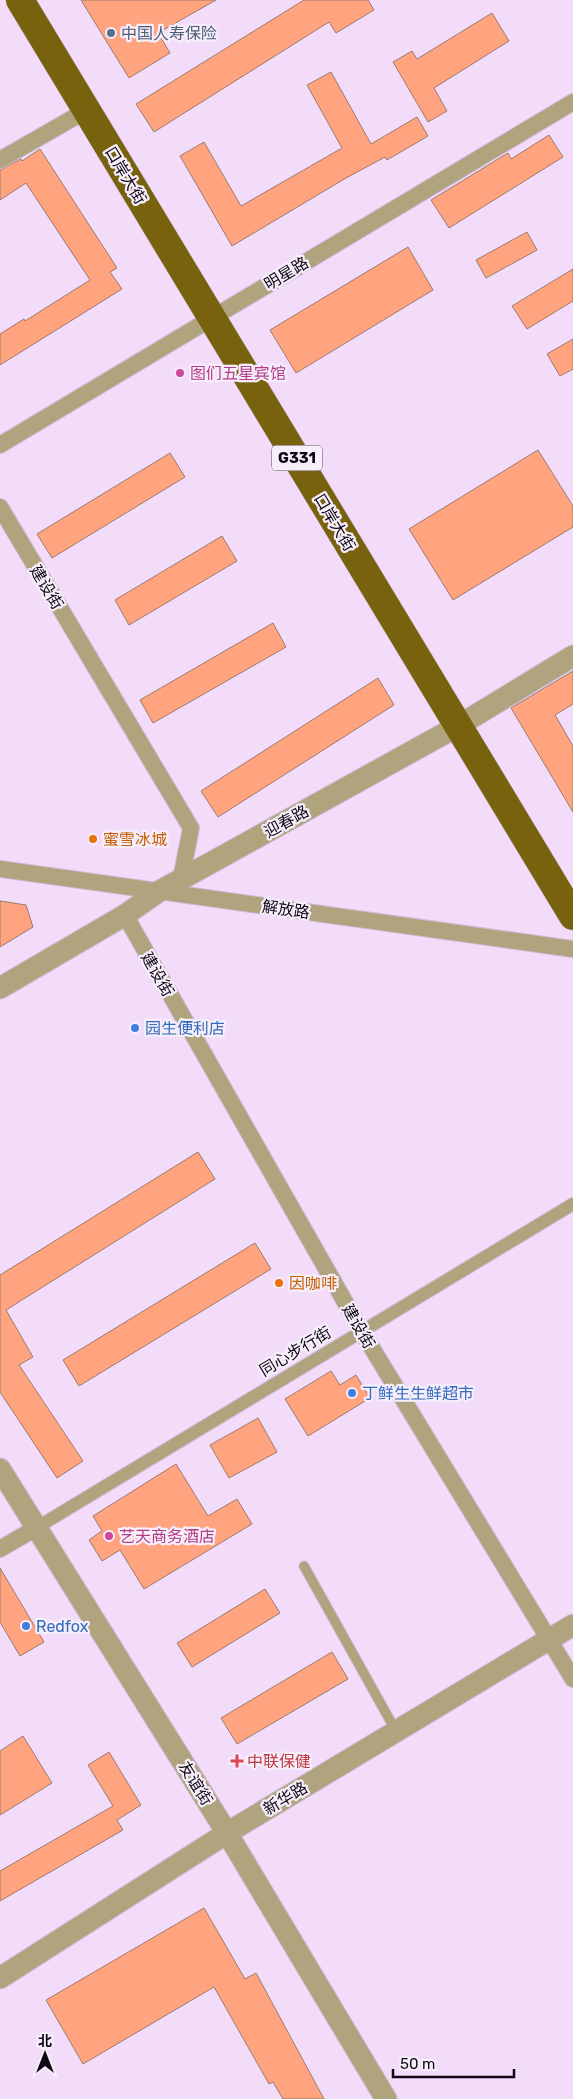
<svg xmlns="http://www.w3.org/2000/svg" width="573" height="2099" viewBox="0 0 573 2099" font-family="Rubik,'Noto Sans SC',sans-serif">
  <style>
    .building { fill: #ffa47f; stroke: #9c7a6d }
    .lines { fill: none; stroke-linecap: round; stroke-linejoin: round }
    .service-casing { stroke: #cebad5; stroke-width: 11 }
    .pedestrian-casing { stroke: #cebad5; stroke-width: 14 }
    .minor-casing { stroke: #cebad5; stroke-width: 18 }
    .tertiary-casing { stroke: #cebad5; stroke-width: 23 }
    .trunk-casing { stroke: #cebad5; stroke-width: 29 }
    .service { stroke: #afa47e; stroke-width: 9 }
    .pedestrian { stroke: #afa47e; stroke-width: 12 }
    .minor { stroke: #afa47e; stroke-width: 16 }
    .tertiary { stroke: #afa47e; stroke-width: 21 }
    .trunk { stroke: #78620d; stroke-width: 28 }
    .service-dot { fill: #5c6f8a; stroke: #f7eefb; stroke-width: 2 }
    .hotel-dot { fill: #d1479c; stroke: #f7eefb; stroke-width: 2 }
    .food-dot { fill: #e8710a; stroke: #f7eefb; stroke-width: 2 }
    .shop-dot { fill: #3f7fe0; stroke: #f7eefb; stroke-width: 2 }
    .health-dot { fill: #e0444e; stroke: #f7eefb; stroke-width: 2 }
    .labels { text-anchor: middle; stroke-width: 4.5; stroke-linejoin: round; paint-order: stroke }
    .shield { fill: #f7eefb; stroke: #554d58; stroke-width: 1 }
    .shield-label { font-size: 15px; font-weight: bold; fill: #0f0812 }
    .service-label { font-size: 16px; fill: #4e5e75; stroke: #f7eefb; text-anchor: start }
    .street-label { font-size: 16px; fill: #0f0812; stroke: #f7eefb }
    .hotel-label { font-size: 16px; fill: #b23c85; stroke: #f7eefb; text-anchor: start }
    .food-label { font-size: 16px; fill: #c56008; stroke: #f7eefb; text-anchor: start }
    .shop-label { font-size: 16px; fill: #366cbe; stroke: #f7eefb; text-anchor: start }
    .health-label { font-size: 16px; fill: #be3a42; stroke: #f7eefb; text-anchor: start }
  </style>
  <rect width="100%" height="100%" fill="#f2dcfa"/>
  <g class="building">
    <polygon points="81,0 216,0 158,33 170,53 129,78"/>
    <polygon points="304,0 368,0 374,10 336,33 329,22 154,132 136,104"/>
    <polygon points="492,13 509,41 434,88 447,111 428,122 393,62 412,51 417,59"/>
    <polygon points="331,72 371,144 417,117 428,136 387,160 385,157 346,178 232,246 180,156 204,142 241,206 342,148 307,85"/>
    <polygon points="549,135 563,157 449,228 431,200 508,153 511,159"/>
    <polygon points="40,149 117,268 110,272 122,289 0,365 0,334 24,319 25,321 90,280 26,183 0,200 0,170 21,159 22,161"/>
    <polygon points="527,232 537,250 486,278 476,260"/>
    <polygon points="408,247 433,290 296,373 270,330"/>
    <polygon points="573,269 573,301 527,329 512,306"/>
    <polygon points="573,339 573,369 560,376 547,354"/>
    <polygon points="538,450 573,506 573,527 453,600 409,529"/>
    <polygon points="170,453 185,477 52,558 37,534"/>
    <polygon points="222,536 237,561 129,625 115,600"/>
    <polygon points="273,623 286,647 153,723 140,700"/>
    <polygon points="573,671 573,704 555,715 573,746 573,812 511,708"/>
    <polygon points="378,678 394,705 218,817 201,791"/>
    <polygon points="0,901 26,905 33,927 0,947"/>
    <polygon points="198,1152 215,1179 6,1310 33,1357 19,1365 83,1461 57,1478 0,1392 0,1275"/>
    <polygon points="255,1243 271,1269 79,1386 63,1360"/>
    <polygon points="331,1371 340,1385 356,1375 370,1398 308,1436 285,1399"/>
    <polygon points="258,1418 277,1452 229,1478 210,1445"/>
    <polygon points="176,1464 208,1516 237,1499 252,1524 144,1589 120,1550 102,1561 89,1540 102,1531 93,1516"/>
    <polygon points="0,1568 44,1642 20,1656 0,1622"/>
    <polygon points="265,1589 280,1613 192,1667 177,1643"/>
    <polygon points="332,1652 348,1679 237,1744 221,1718"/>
    <polygon points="23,1736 52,1783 0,1815 0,1751"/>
    <polygon points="109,1752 141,1805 117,1820 123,1830 0,1901 0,1871 113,1806 88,1765"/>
    <polygon points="204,1908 245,1979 256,1973 324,2099 283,2099 273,2082 269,2084 214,1987 83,2064 46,2000"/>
  </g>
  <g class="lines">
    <g class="service-casing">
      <polyline id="service" points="304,1566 396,1731"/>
    </g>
    <g class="pedestrian-casing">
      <polyline id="pedestrian" points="36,1528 573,1204"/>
    </g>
    <g class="minor-casing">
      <g id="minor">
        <polyline points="0,160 87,110"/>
        <polyline points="0,445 573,102"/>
        <polyline points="0,507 191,828 181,879"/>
        <polyline points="0,869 573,949"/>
        <polyline points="125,915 361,1330 573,1679"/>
        <polyline points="0,1549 36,1528"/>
      </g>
    </g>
    <g class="tertiary-casing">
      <g id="tertiary">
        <polyline points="0,988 125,915 158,892 458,726 573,656"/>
        <polyline points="0,1469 227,1833 386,2099"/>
        <polyline points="0,1978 227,1833 573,1625"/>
      </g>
    </g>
    <g class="trunk-casing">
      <polyline id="trunk" points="20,0 573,916"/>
    </g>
    <use href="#service" class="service"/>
    <use href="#pedestrian" class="pedestrian"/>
    <use href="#minor" class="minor"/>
    <use href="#tertiary" class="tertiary"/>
    <use href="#trunk" class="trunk"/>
  </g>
  <circle class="service-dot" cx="111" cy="33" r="5"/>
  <g class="hotel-dot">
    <circle cx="180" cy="373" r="5"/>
    <circle cx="109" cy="1536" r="5"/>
  </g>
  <g class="food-dot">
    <circle cx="93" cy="839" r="5"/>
    <circle cx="279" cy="1283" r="5"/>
  </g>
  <g class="shop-dot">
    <circle cx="135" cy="1028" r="5"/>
    <circle cx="352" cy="1393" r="5"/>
    <circle cx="26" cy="1626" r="5"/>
  </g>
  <path class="health-dot" d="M234.5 1753.5h5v5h5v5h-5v5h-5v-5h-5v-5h5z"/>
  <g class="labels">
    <rect class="shield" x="272" y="445.5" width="50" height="25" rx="4"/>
    <g class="shield-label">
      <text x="297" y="463">G331</text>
    </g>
    <g class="service-label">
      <text x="121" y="39">中国人寿保险</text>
    </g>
    <g class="street-label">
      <text transform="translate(126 175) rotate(59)" y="6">口岸大街</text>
      <text transform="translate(286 273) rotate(-31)" y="6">明星路</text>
      <text transform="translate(335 522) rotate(59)" y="6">口岸大街</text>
      <text transform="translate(47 587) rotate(59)" y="6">建设街</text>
      <text transform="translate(286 821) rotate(-29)" y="6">迎春路</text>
      <text transform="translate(286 909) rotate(8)" y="6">解放路</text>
      <text transform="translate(158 974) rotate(60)" y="6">建设街</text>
      <text transform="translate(359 1326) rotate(60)" y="6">建设街</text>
      <text transform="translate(295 1351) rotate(-31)" y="6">同心步行街</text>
      <text transform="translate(196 1783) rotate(58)" y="6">友谊街</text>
      <text transform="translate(285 1798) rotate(-31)" y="6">新华路</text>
    </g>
    <g class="hotel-label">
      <text x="190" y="379">图们五星宾馆</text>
      <text x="119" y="1542">艺天商务酒店</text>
    </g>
    <g class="food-label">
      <text x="103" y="845">蜜雪冰城</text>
      <text x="289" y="1289">因咖啡</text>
    </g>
    <g class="shop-label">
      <text x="145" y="1034">园生便利店</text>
      <text x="362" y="1399">丁鲜生生鲜超市</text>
      <text x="36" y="1632">Redfox</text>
    </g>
    <g class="health-label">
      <text x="247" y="1767">中联保健</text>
    </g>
  </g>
  <g transform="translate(45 2054)" stroke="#f7eefb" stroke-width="4" paint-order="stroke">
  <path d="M0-4L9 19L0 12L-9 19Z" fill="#0f0812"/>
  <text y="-8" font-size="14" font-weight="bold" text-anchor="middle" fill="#0f0812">北</text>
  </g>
  <path d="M393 2069v8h121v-8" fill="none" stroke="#0f0812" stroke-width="2.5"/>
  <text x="400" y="2069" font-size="15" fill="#0f0812" stroke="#f7eefb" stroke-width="4" paint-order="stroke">50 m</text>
</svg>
